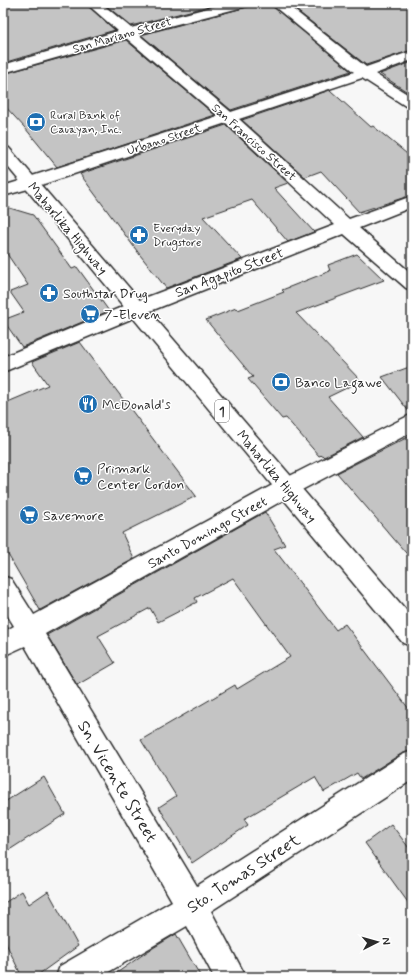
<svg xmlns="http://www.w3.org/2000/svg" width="415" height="980" viewBox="0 0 415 980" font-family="Mynerve,sans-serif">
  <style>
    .building { fill: #c4c4c4; stroke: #2b2b2b }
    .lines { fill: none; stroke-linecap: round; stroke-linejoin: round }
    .minor-casing { stroke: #2b2b2b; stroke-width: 3 }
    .major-casing { stroke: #2b2b2b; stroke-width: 3 }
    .highway-casing { stroke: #2b2b2b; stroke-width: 3 }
    .minor { fill: #fff; fill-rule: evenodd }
    .major { fill: #fff; fill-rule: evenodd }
    .highway { fill: #fff; fill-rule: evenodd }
    .labels { text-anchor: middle; stroke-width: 3; stroke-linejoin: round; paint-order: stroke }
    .far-street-label { font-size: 12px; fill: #2b2b2b; stroke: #fff }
    .far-poi-label { font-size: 12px; fill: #2b2b2b; stroke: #fff; text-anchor: start }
    .shield { fill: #fff; stroke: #6b6b6b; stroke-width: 1 }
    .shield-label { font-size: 13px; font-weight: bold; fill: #2b2b2b }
    .street-label { font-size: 14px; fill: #2b2b2b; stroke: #fff }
    .poi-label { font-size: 14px; fill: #2b2b2b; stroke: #fff; text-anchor: start }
    .near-street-label { font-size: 17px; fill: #2b2b2b; stroke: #fff }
  </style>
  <rect width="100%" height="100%" fill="#f7f7f7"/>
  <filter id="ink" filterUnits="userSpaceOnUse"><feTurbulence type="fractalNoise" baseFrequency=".025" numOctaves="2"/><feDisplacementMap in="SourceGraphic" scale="8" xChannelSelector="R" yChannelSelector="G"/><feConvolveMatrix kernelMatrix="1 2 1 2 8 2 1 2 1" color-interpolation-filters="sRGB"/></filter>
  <g filter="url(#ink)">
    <g class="building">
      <polygon points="3,3 85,3 115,30 3,63"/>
      <polygon points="103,3 221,3 131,26"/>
      <polygon points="250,3 258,5 269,3 351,71 231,110 141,35 247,7"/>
      <polygon points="287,3 405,3 412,11 412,50 366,65"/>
      <polygon points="126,40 215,115 57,167 25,128 3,104 3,74"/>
      <polygon points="412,62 412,95 380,74"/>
      <polygon points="330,90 371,127 373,126 412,158 412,195 359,212 321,171 305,177 242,120"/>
      <polygon points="226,125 288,183 274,188 314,232 288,242 252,200 203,217 242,259 166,288 140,255 80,174"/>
      <polygon points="3,206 33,215 72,269 77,267 109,311 22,347 3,320 24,312 10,292 28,285 3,248"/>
      <polygon points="357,254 384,280 296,313 361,381 328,397 363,437 324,457 322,455 319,456 286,418 282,419 248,379 253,377 206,320 236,308 238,310 284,292 282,290 330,271 328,265"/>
      <polygon points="80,342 196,496 122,533 134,559 40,610 3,546 3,404 48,385 32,362"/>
      <polygon points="412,366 412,413 410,413 382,377"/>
      <polygon points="412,435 412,560 337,473"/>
      <polygon points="265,512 285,545 274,549 336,630 345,624 412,713 412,750 401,754 361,779 357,773 324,792 315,777 244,819 248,825 192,863 159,807 176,796 141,740 235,685 237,689 290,657 233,578 195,598 197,602 158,622 150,608 98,636 115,663 77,685 47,635"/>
      <polygon points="44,777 65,814 3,854 3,803"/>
      <polygon points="391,824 412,852 412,908 365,843"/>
      <polygon points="22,891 29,904 48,891 78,946 35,977 22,977 3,937 3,904"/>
      <polygon points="176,934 201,977 111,977 148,951"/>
    </g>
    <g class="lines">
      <g class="minor-casing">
        <g id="minor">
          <polygon points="86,3 101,3 131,28 227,3 249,3 247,6 138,34 231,112 354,72 270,3 285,3 366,67 412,51 412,60 375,74 412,97 412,108 407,107 362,78 239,119 349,219 412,196 412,207 359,228 412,274 412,290 406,288 344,234 143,314 3,372 3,357 129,304 335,225 226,123 35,187 29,188 23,187 21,183 23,179 218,116 126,38 3,73 3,65 118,31"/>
          <polygon points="412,414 412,432 294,494 45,634 197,886 402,755 412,751 412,780 211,911 246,977 214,977 187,926 100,977 56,977 60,966 172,901 25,646 3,656 3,632 14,626 3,608 3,576 11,579 34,615 278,482"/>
        </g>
      </g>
      <g class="major-casing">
        <polygon id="major" points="29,178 35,179 37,183 35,187 3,196 3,186"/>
      </g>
      <g class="highway-casing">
        <polygon id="highway" points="3,146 9,148 412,617 412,646 403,643 3,161"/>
      </g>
      <use href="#minor" class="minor"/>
      <use href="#major" class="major"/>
      <use href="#highway" class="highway"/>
    </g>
  </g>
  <defs>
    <g id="bank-disc" transform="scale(1)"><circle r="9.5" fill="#1f6fb2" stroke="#fff"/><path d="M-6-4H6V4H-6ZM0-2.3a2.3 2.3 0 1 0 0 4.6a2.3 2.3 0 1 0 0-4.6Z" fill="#fff"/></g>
    <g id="pharmacy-disc" transform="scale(1)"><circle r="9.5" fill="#1f6fb2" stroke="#fff"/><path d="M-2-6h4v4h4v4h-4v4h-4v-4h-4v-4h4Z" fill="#fff"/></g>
    <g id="supermarket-disc" transform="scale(1)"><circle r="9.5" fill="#1f6fb2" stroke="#fff"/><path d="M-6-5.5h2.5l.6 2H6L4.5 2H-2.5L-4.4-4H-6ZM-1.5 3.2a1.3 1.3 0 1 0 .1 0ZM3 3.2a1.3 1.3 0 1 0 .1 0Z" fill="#fff"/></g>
    <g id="restaurant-disc" transform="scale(1)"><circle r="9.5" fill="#1f6fb2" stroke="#fff"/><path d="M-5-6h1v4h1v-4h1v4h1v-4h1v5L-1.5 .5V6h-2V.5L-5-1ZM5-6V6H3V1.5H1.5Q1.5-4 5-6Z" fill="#fff"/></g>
  </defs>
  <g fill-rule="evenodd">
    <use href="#bank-disc" x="36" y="122"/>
    <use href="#pharmacy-disc" x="139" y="235"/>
    <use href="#pharmacy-disc" x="49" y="293"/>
    <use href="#supermarket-disc" x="90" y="314"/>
    <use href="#bank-disc" x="281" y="382"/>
    <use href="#restaurant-disc" x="88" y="404"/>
    <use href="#supermarket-disc" x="83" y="476"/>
    <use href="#supermarket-disc" x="29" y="515"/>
  </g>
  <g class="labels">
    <g class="far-street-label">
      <text transform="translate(122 35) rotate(-16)" y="4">San Mariano Street</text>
      <text transform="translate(164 139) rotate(-18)" y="4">Urbano Street</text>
      <text transform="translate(254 142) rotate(42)" y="4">San Francisco Street</text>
    </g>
    <g class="far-poi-label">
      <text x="50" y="119">Rural Bank of<tspan x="50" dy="14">Cauayan, Inc.</tspan></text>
      <text x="153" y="232">Everyday<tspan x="153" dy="14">Drugstore</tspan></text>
    </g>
    <rect class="shield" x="215" y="400" width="14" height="22" rx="3"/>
    <g class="shield-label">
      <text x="222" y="416">1</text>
    </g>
    <g class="street-label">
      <text transform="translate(68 228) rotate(50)" y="5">Maharlika Highway</text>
      <text transform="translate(229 272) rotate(-21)" y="5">San Agapito Street</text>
      <text transform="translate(277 476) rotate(50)" y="5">Maharlika Highway</text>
      <text transform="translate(207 532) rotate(-29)" y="5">Santo Domingo Street</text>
    </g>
    <g class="poi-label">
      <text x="63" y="298">Southstar Drug</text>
      <text x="104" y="319">7-Eleven</text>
      <text x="295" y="387">Banco Lagawe</text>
      <text x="102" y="409">McDonald's</text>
      <text x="97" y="473">Primark<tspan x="97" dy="16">Center Cordon</tspan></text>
      <text x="43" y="520">Savemore</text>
    </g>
    <g class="near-street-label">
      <text transform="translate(118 781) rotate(59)" y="6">Sn. Vicente Street</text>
      <text transform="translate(243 873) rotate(-33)" y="6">Sto. Tomas Street</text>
    </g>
  </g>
  <rect width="415" height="980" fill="none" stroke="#fff" stroke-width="16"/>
  <rect x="8" y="8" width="399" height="964" fill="none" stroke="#2b2b2b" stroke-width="1.5" filter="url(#ink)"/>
  <g transform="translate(377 942) rotate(84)" stroke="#ffffff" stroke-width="3" paint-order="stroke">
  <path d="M0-3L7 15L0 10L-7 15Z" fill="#2b2b2b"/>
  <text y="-6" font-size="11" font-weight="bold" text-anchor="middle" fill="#2b2b2b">N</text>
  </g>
</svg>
